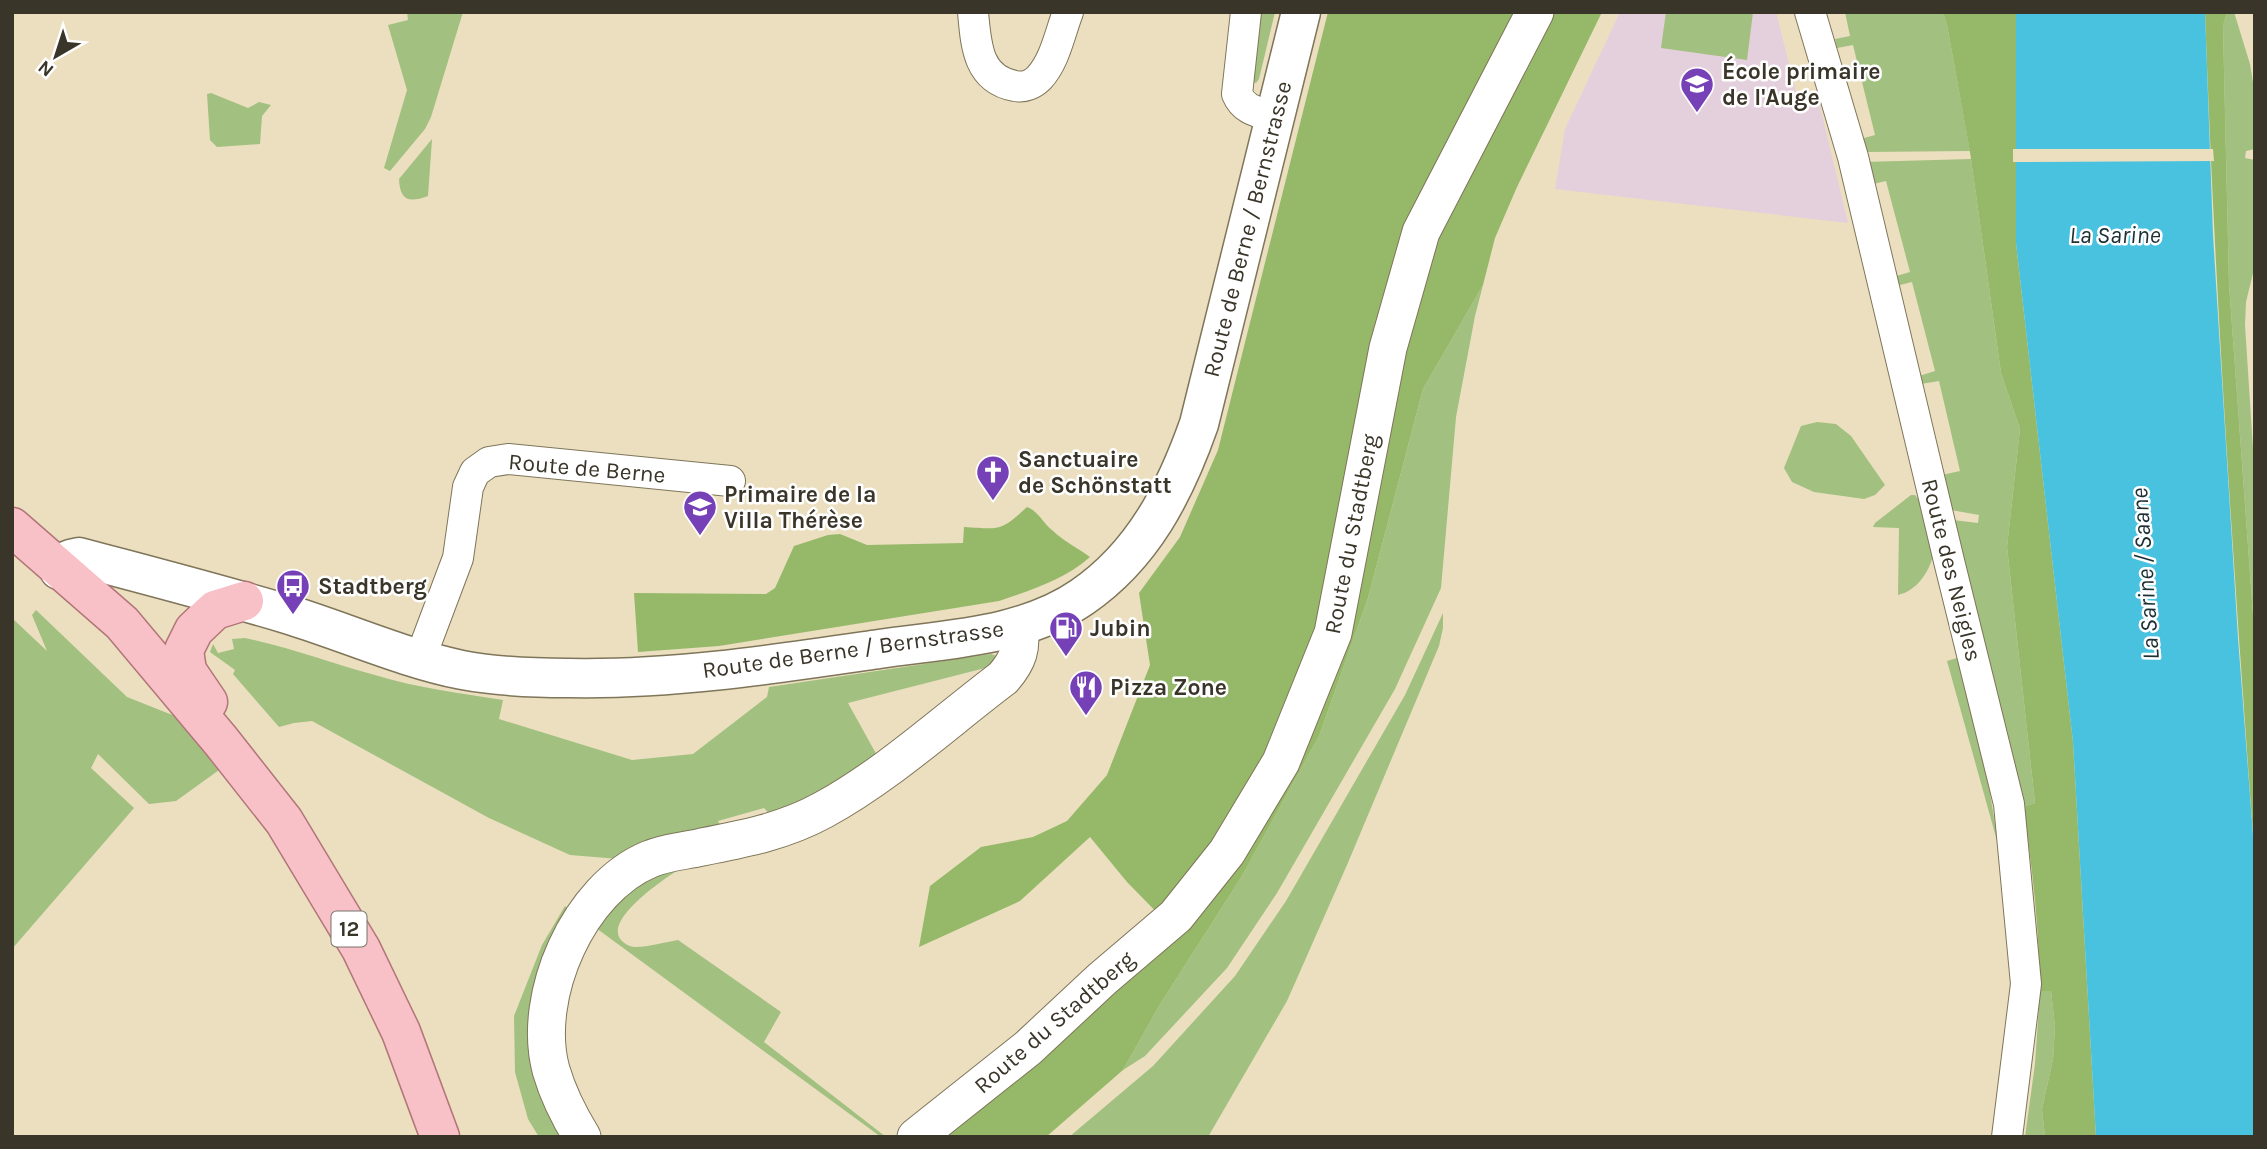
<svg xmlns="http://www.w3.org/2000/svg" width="2267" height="1149" viewBox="0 0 2267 1149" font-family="Karla,sans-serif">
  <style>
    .education { fill: #e4cfdc }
    .green { fill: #a2c07f }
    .forest { fill: #95b969 }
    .water { fill: #49c2e0 }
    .pier { fill: #ebdfc0 }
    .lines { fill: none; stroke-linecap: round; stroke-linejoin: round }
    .minor-casing { stroke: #7f7559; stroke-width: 32 }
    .tertiary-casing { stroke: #7f7559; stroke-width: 39 }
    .secondary-casing { stroke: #7f7559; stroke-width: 41 }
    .primary-casing { stroke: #b27578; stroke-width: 41 }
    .minor { stroke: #fff; stroke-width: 30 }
    .tertiary { stroke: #fff; stroke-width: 37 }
    .secondary { stroke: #fff; stroke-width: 38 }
    .primary { stroke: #f8c1c8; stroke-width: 38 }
    .labels { text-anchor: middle; stroke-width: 5; stroke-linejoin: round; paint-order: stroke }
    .shield { fill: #fff; stroke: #757269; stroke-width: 2 }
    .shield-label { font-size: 21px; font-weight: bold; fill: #3a3529 }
    .poi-label { font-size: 23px; font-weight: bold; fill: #3a3529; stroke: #fff; text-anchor: start }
    .street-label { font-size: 23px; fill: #3a3529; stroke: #fff }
    .water-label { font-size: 24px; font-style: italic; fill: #1b2f35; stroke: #fff }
  </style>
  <rect width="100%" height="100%" fill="#ebdfc0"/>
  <polygon class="education" points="1620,12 1776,12 1797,96 1818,98 1848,223 1555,189 1565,129"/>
  <g class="green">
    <polygon points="407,12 463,12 431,117 425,129 390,171 384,168 407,90 388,25 408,20"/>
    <polygon points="1257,12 1275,12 1259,79 1256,83 1252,82"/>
    <polygon points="1666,12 1753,12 1747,60 1661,48"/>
    <polygon points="1845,12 1943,12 1947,25 1970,151 1866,152 1857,140 1875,135 1853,45 1837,48 1835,39 1850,36"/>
    <polygon points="2227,12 2234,12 2250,64 2255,95 2255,149 2246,151 2245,158 2255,160 2255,265 2246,302 2245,325 2255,479 2255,642 2229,284 2223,26"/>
    <polygon points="211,93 248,108 259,102 271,105 262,116 260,144 217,147 210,140 207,94"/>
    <path d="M432 139 428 196C409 203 400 201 399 179Z"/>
    <polygon points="1971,159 2001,373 2020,429 2007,547 2035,803 2023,807 1953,520 1978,523 1979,515 1951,510 1942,475 1960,471 1939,381 1921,384 1919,376 1935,371 1912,282 1896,286 1893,277 1910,272 1886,181 1869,185 1863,162"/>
    <polygon points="1483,285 1475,316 1456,417 1441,588 1395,689 1277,893 1227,968 1145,1056 1123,1070 1159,1006 1242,876 1319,736 1368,598 1423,389"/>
    <polygon points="1817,422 1836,424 1851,436 1885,485 1875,495 1864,499 1814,492 1792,482 1784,468 1801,426"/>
    <path d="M1911 495H1915L1919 500 1933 556C1928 574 1916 591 1898 595L1899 528 1873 527 1875 523Z"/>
    <polygon points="36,610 127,697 185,720 226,765 176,801 149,804 98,754 91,768 134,808 12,949 12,618 47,651 32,615"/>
    <polygon points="1443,613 1443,628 1439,646 1347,865 1287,1001 1208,1137 1069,1137 1153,1066 1235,976 1286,901 1405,695"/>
    <path d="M245 638C289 647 331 663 375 675 417 688 460 693 503 700L499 719 632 760 693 754 767 697 769 687 991 654 997 656 993 666 848 703 879 759 774 819 764 808 718 821 724 832 619 859 570 855 489 818 312 721 294 723 279 727 233 674 235 670 210 652 213 644 218 653 234 649 232 639Z"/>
    <polygon points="1960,657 1984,757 1999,848 1947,661"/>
    <path d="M683 867C668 876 603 919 621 940 625 944 630 947 635 947 649 947 665 942 678 940L781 1012 764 1042 886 1137H881L596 928 622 897 656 875Z"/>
    <polygon points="565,906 570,911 555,952 567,1137 539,1137 528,1119 515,1072 514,1016 542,945"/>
    <polygon points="2040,991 2051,991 2055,1026 2053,1059 2042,1109 2045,1137 2025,1137 2035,1064"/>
  </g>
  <g class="forest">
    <polygon points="1328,12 1602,12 1517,187 1495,238 1483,285 1423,389 1368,598 1319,736 1242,876 1159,1006 1123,1070 1046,1137 951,1137 948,1131 1175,931 1127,882 1090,837 1020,901 919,947 930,886 981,847 1033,837 1067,821 1107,775 1150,665 1139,593 1180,537 1218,450"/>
    <path d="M1943 12H2016V243L2073 742 2096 1137H2045L2042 1109 2053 1059 2055 1026 2051 991H2040C2039 929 2033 869 2023 807L2035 803 2007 547 2020 429 2001 373 1970 152 1947 25Z"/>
    <path d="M2205 12H2227L2223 26 2229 284 2255 642V861C2234 578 2215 296 2205 12Z"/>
    <path d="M1027 507C1038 511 1043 523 1052 530 1063 541 1078 548 1090 557 1064 580 1031 590 999 601L719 646 638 652 634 593 766 594 775 588 794 546 828 535 840 534 867 545 963 543 964 527C1000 529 1000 532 1027 507Z"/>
  </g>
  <polygon class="water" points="2016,12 2205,12 2213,235 2238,638 2255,861 2255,1137 2096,1137 2073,742 2016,243"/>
  <polygon class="pier" points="2013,149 2213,149 2214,161 2013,162"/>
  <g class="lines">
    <g class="minor-casing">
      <g id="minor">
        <path d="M973 12C976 44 977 79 1015 86 1024 88 1033 84 1039 78 1055 61 1060 33 1068 12"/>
        <path d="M1246 12 1237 94C1244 111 1259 112 1275 117"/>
        <polyline points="1810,12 1853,157 1949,561 2009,804 2026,984 2007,1137"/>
        <polyline points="420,659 458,558 468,487 475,472 489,462 508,459 730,481"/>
      </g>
    </g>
    <g class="tertiary-casing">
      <g id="tertiary">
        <path d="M582 1137C569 1116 558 1094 551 1070 531 996 579 888 650 859 666 852 685 851 702 847 744 839 785 831 823 810 886 776 946 721 1003 678 1018 661 1023 647 1018 626"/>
        <polyline points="916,1137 1028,1048 1102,979 1176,916 1227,852 1281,762 1333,633 1388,348 1421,232 1535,12"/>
      </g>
    </g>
    <g class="secondary-casing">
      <path id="secondary" d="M59 570 70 559 79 557C150 576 220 594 290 615 348 633 403 658 462 670 498 677 533 678 568 678 672 680 776 664 879 649 947 639 1024 637 1082 597 1143 555 1175 492 1199 424L1301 12"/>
    </g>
    <g class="primary-casing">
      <g id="primary">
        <polyline points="12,527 122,623 221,741 284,821 361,949 401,1032 440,1137"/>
        <polyline points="208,702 187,671 184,650 194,630 215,610 244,601"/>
      </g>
    </g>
    <use href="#minor" class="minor"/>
    <use href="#tertiary" class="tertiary"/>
    <use href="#secondary" class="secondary"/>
    <use href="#primary" class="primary"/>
  </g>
  <defs>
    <g id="school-pin" transform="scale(1.75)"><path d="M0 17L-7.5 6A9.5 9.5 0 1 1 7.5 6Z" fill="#7640b7" stroke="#fff"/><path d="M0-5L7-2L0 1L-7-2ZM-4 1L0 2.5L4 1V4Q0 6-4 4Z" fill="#fff"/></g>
    <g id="church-pin" transform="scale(1.75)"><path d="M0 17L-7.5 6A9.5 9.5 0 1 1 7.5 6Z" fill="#7640b7" stroke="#fff"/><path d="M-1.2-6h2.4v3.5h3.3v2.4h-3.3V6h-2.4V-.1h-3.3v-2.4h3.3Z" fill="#fff"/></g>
    <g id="bus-pin" transform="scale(1.75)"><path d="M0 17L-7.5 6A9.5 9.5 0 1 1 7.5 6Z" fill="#7640b7" stroke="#fff"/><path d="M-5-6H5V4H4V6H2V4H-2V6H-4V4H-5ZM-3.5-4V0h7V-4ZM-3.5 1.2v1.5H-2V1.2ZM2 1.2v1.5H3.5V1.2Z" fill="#fff"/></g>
    <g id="fuel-pin" transform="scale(1.75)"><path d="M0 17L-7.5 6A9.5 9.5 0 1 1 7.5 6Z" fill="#7640b7" stroke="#fff"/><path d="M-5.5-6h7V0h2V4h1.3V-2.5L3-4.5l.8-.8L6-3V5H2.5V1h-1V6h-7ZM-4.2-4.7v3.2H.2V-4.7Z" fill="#fff"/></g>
    <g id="restaurant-pin" transform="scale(1.75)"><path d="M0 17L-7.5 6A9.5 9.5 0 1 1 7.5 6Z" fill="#7640b7" stroke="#fff"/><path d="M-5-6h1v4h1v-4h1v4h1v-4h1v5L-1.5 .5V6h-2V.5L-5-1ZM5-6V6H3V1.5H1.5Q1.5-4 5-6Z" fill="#fff"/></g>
  </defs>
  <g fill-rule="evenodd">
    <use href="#school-pin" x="1697" y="84"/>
    <use href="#church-pin" x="993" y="472"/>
    <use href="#school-pin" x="700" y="507"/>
    <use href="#bus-pin" x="293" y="586"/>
    <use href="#fuel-pin" x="1066" y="628"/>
    <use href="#restaurant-pin" x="1086" y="687"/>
  </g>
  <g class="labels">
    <rect class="shield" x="331.5" y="911.5" width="35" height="35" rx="5"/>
    <g class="shield-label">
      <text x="349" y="936">12</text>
    </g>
    <g class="poi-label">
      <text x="1722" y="79">École primaire<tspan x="1722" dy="26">de l'Auge</tspan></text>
      <text x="1018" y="467">Sanctuaire<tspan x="1018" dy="26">de Schönstatt</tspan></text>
      <text x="724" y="502">Primaire de la<tspan x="724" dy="26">Villa Thérèse</tspan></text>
      <text x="318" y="594">Stadtberg</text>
      <text x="1090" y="636">Jubin</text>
      <text x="1110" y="695">Pizza Zone</text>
    </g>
    <g class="street-label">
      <text transform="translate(1247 229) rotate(-76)" y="8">Route de Berne / Bernstrasse</text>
      <text transform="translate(587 468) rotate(5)" y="8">Route de Berne</text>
      <text transform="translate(1351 534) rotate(-79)" y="8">Route du Stadtberg</text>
      <text transform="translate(1952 570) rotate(76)" y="8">Route des Neigles</text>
      <text transform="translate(853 649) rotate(-8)" y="8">Route de Berne / Bernstrasse</text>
      <text transform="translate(1054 1022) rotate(-41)" y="8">Route du Stadtberg</text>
    </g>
    <g class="water-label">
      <text x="2115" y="243">La Sarine</text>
      <text transform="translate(2145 574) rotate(-94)" y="8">La Sarine / Saane</text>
    </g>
  </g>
  <rect width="2267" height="1149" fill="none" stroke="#3a3529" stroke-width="28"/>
  <g transform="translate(56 56) rotate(219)" stroke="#ffffff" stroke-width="5" paint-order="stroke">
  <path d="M0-5L12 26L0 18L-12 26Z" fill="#3a3529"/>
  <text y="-10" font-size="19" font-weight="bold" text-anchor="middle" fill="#3a3529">N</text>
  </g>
</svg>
